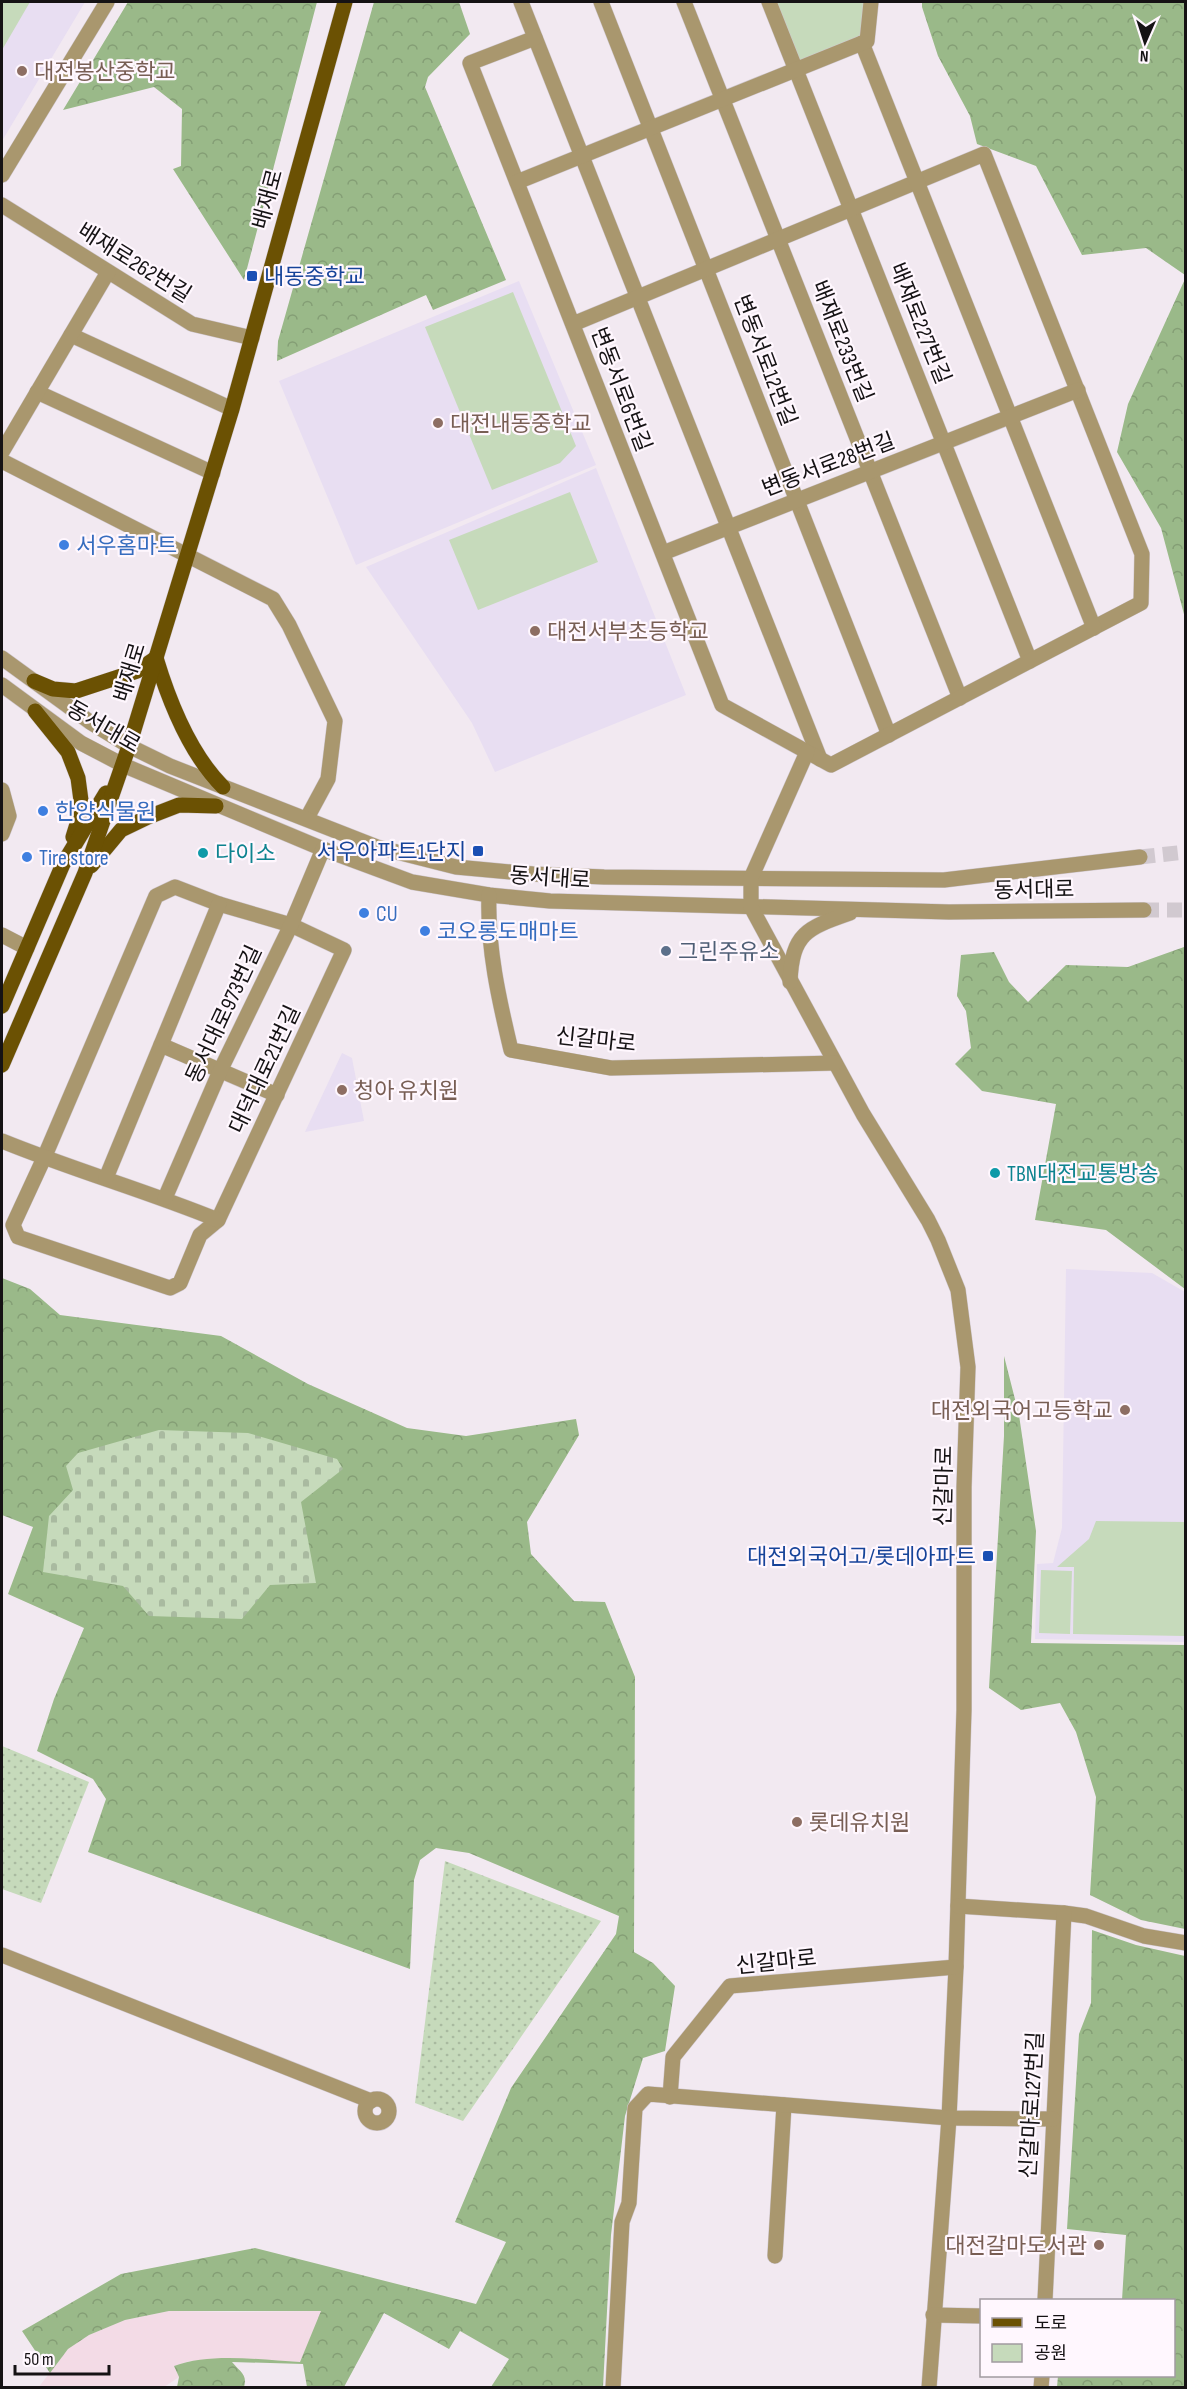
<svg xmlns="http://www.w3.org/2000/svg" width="1187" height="2389" viewBox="0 0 1187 2389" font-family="'Sofia Sans Condensed','Noto Sans KR',sans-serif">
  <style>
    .education { fill: #e8def2 }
    .medical { fill: #f3dbe6 }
    .grass { fill: url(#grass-dots) }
    .forest { fill: url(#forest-crowns) }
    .cemetery { fill: url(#cemetery-stones) }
    .green { fill: #c6dabb }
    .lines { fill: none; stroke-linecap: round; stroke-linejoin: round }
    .minor-tunnel { stroke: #d1c9d0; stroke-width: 15; stroke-dasharray: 15 8; stroke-linecap: butt }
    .minor-casing { stroke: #cfc7ce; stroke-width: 16 }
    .major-casing { stroke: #cfc7ce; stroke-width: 16 }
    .minor { stroke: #a9976e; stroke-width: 15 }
    .major { stroke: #6b5103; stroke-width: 15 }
    .education-dot { fill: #8d6e63; stroke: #fff7fe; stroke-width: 2 }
    .transit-dot { fill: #1a4fb4; stroke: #fff7fe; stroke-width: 2 }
    .shop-dot { fill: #3f7fe0; stroke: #fff7fe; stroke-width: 2 }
    .culture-dot { fill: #0f9aa8; stroke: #fff7fe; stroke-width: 2 }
    .service-dot { fill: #5c6f8a; stroke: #fff7fe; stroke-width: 2 }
    .labels { text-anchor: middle; stroke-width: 4.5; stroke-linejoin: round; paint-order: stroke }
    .education-label { font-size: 22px; fill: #785e54; stroke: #fff7fe; text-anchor: start }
    .street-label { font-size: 22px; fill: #151214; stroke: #fff7fe }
    .transit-label { font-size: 22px; fill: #164399; stroke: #fff7fe; text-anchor: end }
    .shop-label { font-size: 22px; fill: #366cbe; stroke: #fff7fe; text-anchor: start }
    .culture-label { font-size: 22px; fill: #0d838f; stroke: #fff7fe; text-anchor: start }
    .service-label { font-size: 22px; fill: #4e5e75; stroke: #fff7fe; text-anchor: start }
  </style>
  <defs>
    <pattern id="grass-dots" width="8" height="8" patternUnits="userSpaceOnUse" patternTransform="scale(1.5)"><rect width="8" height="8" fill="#c6dabb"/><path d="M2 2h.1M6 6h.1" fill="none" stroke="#a9baa0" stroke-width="1.8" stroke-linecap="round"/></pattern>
    <pattern id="forest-crowns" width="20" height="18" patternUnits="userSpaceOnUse" patternTransform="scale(1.5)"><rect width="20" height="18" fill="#9ab989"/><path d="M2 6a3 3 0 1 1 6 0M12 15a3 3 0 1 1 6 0" fill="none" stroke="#849e75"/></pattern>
    <pattern id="cemetery-stones" width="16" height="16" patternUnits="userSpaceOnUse" patternTransform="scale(1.5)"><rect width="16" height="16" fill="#c6dabb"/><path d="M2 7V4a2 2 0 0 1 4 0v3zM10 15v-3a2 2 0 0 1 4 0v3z" fill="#a9baa0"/></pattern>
  </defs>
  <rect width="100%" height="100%" fill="#f2e9f1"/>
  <g class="education">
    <polygon points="2,2 85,2 2,141"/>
    <polygon points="519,281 596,465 356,565 279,381"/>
    <polygon points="596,468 686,695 495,772 472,723 366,567"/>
    <polygon points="342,1053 352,1058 364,1121 305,1132"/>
    <polygon points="1066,1269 1152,1273 1185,1292 1185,1642 1035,1639 1037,1564 1053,1563 1062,1528"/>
  </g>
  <polygon class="medical" points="169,2311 232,2312 322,2311 300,2362 244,2359 190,2361 174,2366 179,2377 164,2387 38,2388 68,2349 89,2335 125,2320"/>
  <g class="grass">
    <polygon points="2,1746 89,1782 41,1903 2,1889"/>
    <polygon points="445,1861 601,1921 463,2121 415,2103"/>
  </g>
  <g class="forest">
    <polygon points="128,2 317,2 244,280 173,169 181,166 182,109 154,87 63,110"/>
    <polygon points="374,2 459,2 470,34 428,77 425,87 506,280 433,310 426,295 277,361 278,341"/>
    <polygon points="922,2 1185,2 1185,275 1146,248 1082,255 1036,166 977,144 970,116 938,56 922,7"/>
    <polygon points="1185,279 1185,618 1161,528 1117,452 1128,404"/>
    <polygon points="1184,947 1186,947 1185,1289 1106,1230 1035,1220 1056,1104 982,1091 955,1064 971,1048 966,1011 957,996 961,955 994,952 1009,982 1028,1002 1066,965 1128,967"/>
    <path d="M2 1278 30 1289 60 1315 221 1336 308 1384 407 1428 466 1436 576 1419 579 1435 527 1522 531 1554 574 1601 605 1602 635 1677 634 1952 653 1963 675 1986 665 2051 643 2058 625 2116 611 2235 603 2387H491L509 2359 460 2331 449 2349 384 2313 344 2387H307L303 2364 232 2362C239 2371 248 2374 244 2387H177L179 2377 174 2366C210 2352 262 2360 300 2362L321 2311H169L125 2320 89 2335 68 2349 50 2373 22 2331 121 2274 255 2248 476 2304 506 2242 455 2222 511 2088 616 1934 619 1916 469 1853 436 1848 420 1860 414 1880 410 1969 88 1852 106 1799 93 1779 37 1751 54 1699 84 1628 8 1594 33 1527 2 1515Z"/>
    <polygon points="1004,1356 1019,1415 1036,1531 1031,1643 1185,1645 1185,1929 1141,1920 1090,1895 1096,1797 1076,1732 1060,1703 1021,1710 989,1688 1004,1436"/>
    <polygon points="1092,1930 1136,1945 1185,1956 1185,2387 1057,2387 1058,2376 1174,2376 1174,2300 1122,2300 1126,2235 1067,2229 1079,2034 1091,2003"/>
  </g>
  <polygon class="cemetery" points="159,1430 248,1433 337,1459 343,1469 301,1502 316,1583 270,1585 242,1619 149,1616 123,1586 43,1572 49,1516 73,1490 66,1466 78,1453"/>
  <g class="green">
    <polygon points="2,2 30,2 2,50"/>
    <polygon points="776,2 866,2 862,38 800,62"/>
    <polygon points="513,292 576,446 560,463 492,490 425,327"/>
    <polygon points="570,492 598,562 478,610 449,540"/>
    <polygon points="1096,1521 1185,1522 1185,1636 1073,1634 1074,1567 1057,1567 1089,1539"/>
    <polygon points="1041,1570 1072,1571 1070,1634 1039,1633"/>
  </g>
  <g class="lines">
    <g class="minor-tunnel">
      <polyline points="1140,857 1186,852"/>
      <polyline points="1144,910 1186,910"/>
    </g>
    <g class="minor-casing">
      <g id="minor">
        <polyline points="521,2 820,759"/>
        <polyline points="601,2 889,735"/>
        <polyline points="684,2 960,698"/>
        <polyline points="769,2 1030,661"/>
        <polyline points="535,38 470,63 722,705 831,765 1141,603 1142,554 984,154 573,324"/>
        <polyline points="862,43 1094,628"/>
        <polyline points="2,175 107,2"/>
        <polyline points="517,182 867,41 871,2"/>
        <polyline points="2,205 192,324 252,338"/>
        <polyline points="71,335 232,409"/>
        <polyline points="37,392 213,473"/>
        <polyline points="2,452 108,272"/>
        <polyline points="2,461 273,599 289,625 335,721 328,779 307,818"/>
        <polyline points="663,553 1078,390"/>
        <polyline points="2,658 90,722 129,746 170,766 377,847 456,867 533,874 604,877 944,880 1140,857"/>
        <polyline points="2,685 81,743 123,765 323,849 412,882 489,895 550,901 949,912 1144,910"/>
        <polyline points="807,752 751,878 751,907 863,1114 928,1220 938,1240 958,1290 968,1367 964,1487 964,1710 956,1967 949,2118 929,2388"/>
        <polyline points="2,790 9,816 2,834"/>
        <polygon points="175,887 219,904 291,925 344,950 218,1220 200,1235 180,1283 170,1288 18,1237 13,1225 44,1158 156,896"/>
        <path d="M489 895C487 947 499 1000 511 1050L611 1068 835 1063"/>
        <polyline points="2,935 27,948"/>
        <path d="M790 982C792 933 807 928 850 913"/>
        <polyline points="161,1045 277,1095"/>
        <path d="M2 1141C73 1170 147 1191 218 1220"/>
        <polyline points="106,1178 219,904"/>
        <polyline points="165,1198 220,1071 291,925 323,849"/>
        <polyline points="958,1906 1064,1913 1086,1916 1144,1936 1186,1943"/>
        <polyline points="2,1955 371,2101"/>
        <polyline points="670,2097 673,2057 730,1986 956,1967"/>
        <circle cx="377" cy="2111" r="12"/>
        <polyline points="775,2256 784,2105"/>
        <polyline points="1045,2300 1064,1913"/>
        <polyline points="933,2315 982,2316"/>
        <polyline points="613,2388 622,2222 629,2203 635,2108 648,2094 949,2118 1053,2119"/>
        <polyline points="1041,2388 1042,2376"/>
      </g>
    </g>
    <g class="major-casing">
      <g id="major">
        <path d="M156 658C169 701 191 755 223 787"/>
        <polyline points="34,681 53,689 76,691 137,671 156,658"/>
        <polyline points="35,711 68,752 78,778 82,808 73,837"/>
        <polyline points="91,866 121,830 148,817 179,805 216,806"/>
        <polyline points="2,1006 63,864 106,793"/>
        <polyline points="2,1065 85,873 129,746 232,409 345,2"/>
      </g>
    </g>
    <use href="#minor" class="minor"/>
    <use href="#major" class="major"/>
  </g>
  <g class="education-dot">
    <circle cx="22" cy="71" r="6"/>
    <circle cx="438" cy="423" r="6"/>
    <circle cx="535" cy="631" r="6"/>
    <circle cx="342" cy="1090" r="6"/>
    <circle cx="1125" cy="1410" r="6"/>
    <circle cx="797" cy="1822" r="6"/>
    <circle cx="1099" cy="2245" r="6"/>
  </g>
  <g class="transit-dot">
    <rect x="246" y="270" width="12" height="12" rx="3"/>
    <rect x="472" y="845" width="12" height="12" rx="3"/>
    <rect x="982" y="1550" width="12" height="12" rx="3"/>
  </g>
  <g class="shop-dot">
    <circle cx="64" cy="545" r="6"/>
    <circle cx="43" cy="811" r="6"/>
    <circle cx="27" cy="857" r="6"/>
    <circle cx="364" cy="913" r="6"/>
    <circle cx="425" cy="931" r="6"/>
  </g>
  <g class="culture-dot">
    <circle cx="203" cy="853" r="6"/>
    <circle cx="995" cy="1173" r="6"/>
  </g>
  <circle class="service-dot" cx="666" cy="951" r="6"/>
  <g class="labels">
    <g class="education-label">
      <text x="34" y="79">대전봉산중학교</text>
      <text x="450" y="431">대전내동중학교</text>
      <text x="547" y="639">대전서부초등학교</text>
      <text x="354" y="1098">청아 유치원</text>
      <text x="1113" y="1418" text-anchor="end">대전외국어고등학교</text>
      <text x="809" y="1830">롯데유치원</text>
      <text x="1087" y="2253" text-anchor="end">대전갈마도서관</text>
    </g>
    <g class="street-label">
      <text transform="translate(267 199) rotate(-75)" y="8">배재로</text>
      <text transform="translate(135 262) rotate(32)" y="8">배재로262번길</text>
      <text transform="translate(921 323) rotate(68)" y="8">배재로227번길</text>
      <text transform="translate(843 341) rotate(68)" y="8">배재로233번길</text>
      <text transform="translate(766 360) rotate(69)" y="8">변동서로12번길</text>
      <text transform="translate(622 389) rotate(69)" y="8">변동서로6번길</text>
      <text transform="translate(828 464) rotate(-21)" y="8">변동서로28번길</text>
      <text transform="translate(129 672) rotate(-73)" y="8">배재로</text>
      <text transform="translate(104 726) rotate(30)" y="8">동서대로</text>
      <text transform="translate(550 877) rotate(4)" y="8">동서대로</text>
      <text transform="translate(1034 889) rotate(-1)" y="8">동서대로</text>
      <text transform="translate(223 1014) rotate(-65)" y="8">동서대로973번길</text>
      <text transform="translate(596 1039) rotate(6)" y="8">신갈마로</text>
      <text transform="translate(264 1069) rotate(-65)" y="8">대덕대로21번길</text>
      <text transform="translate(943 1486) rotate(-89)" y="8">신갈마로</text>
      <text transform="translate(776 1961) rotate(-6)" y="8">신갈마로</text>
      <text transform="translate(1031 2105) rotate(-87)" y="8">신갈마로127번길</text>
    </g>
    <g class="transit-label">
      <text x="264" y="284" text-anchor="start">내동중학교</text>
      <text x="466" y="859">서우아파트1단지</text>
      <text x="976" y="1564">대전외국어고/롯데아파트</text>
    </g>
    <g class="shop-label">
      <text x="76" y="553">서우홈마트</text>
      <text x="55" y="819">한양식물원</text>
      <text x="39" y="865">Tire store</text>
      <text x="376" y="921">CU</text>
      <text x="437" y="939">코오롱도매마트</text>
    </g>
    <g class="culture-label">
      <text x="215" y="861">다이소</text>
      <text x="1007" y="1181">TBN대전교통방송</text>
    </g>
    <g class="service-label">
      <text x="678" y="959">그린주유소</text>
    </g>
  </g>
  <rect width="1187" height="2389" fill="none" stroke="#151214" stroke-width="6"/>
  <rect x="980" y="2299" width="195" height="78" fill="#fff7fe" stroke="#a19ba0" stroke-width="1.5"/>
  <rect x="992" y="2318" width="30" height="9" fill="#6b5103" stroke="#a19ba0" stroke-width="1.5"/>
  <text x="1034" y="2329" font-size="18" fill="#151214">도로</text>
  <rect x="992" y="2344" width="30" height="18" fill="#c6dabb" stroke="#a19ba0" stroke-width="1.5"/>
  <text x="1034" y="2359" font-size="18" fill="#151214">공원</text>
  <g transform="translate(1145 42) rotate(183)" stroke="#fff7fe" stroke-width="4.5" paint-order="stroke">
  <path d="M0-4.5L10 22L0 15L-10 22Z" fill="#151214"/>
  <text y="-9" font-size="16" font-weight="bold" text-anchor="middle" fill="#151214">N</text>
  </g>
  <path d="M15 2365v9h94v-9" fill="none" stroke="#151214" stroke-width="3"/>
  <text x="24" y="2365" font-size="18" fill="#151214" stroke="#fff7fe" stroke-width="4.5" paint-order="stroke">50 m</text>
</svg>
